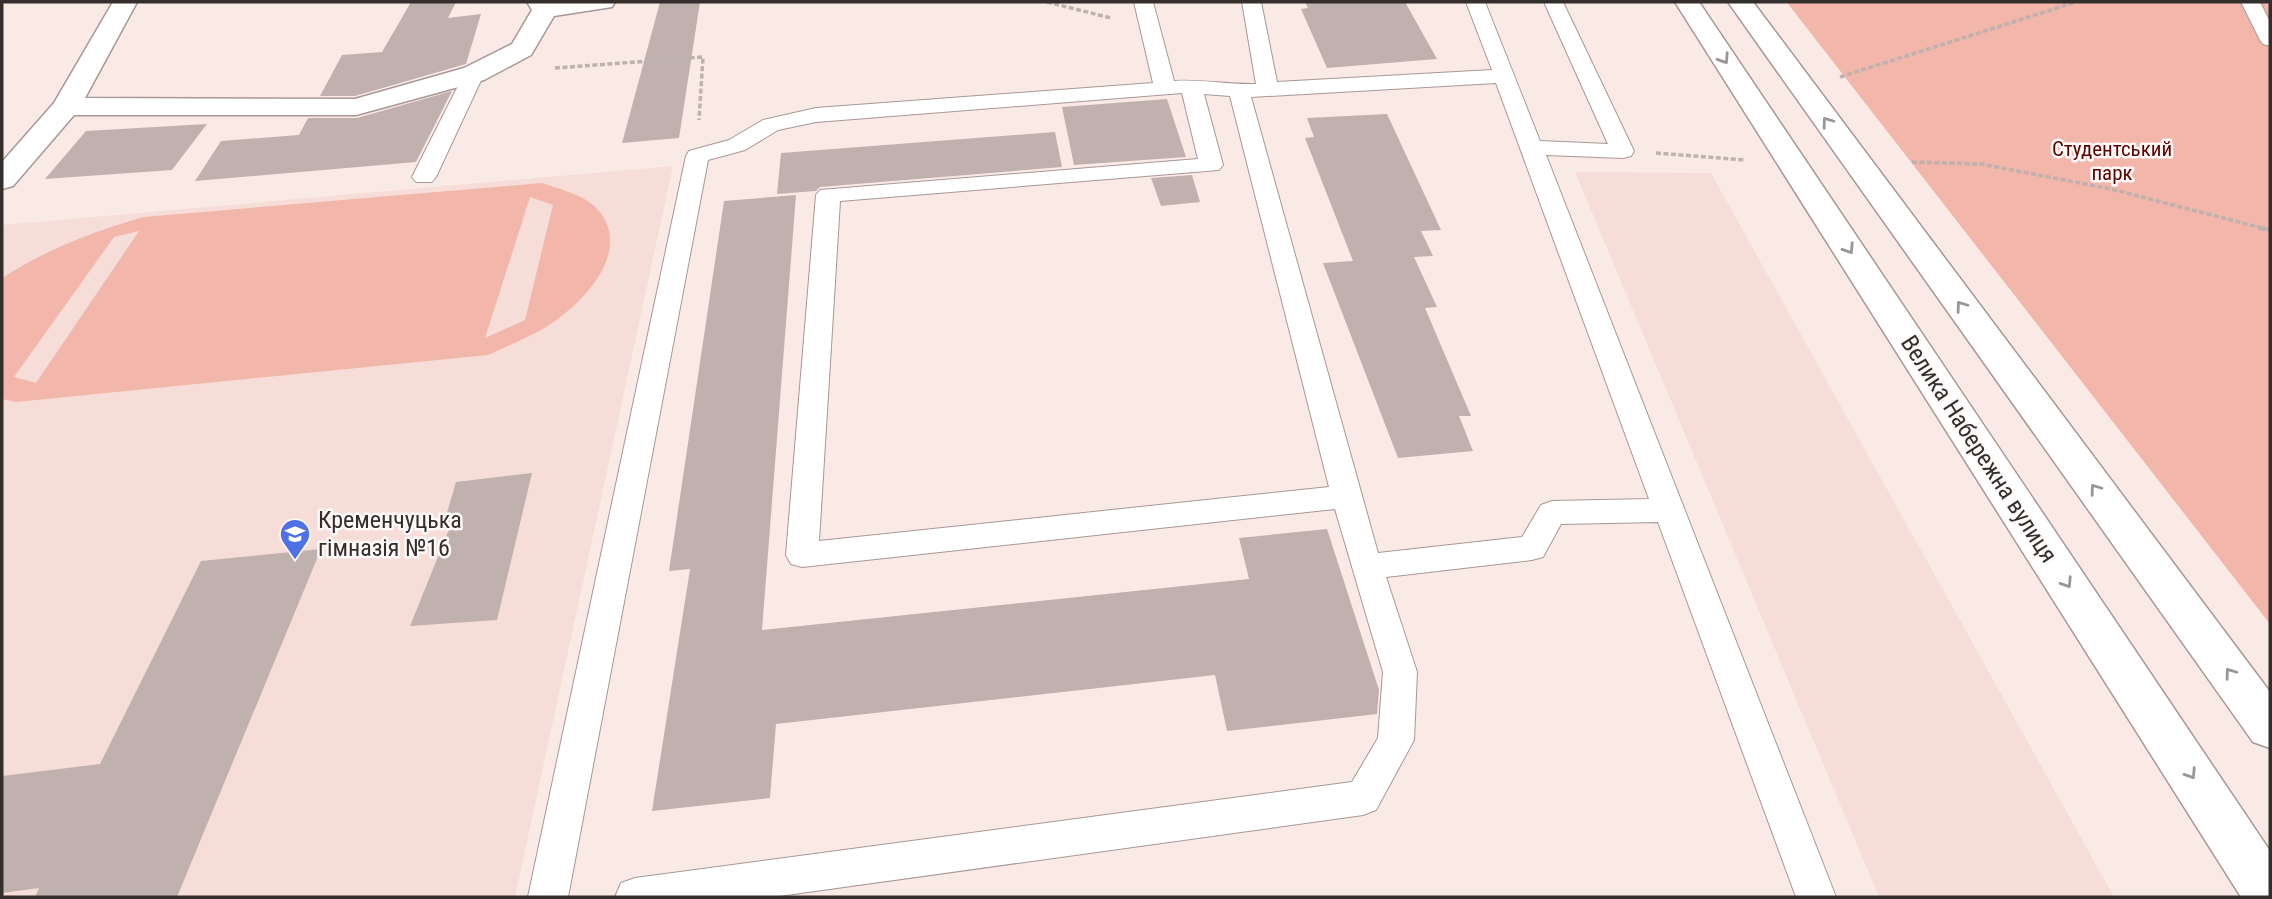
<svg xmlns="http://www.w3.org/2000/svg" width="2272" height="899" viewBox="0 0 2272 899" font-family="'Roboto Condensed',sans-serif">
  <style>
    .built { fill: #f6ddd8 }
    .green { fill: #f2b6ab; fill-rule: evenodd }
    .building { fill: #c1b1ae }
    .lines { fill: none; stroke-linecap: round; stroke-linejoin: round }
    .service-casing { stroke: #a79895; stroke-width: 2 }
    .minor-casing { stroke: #a79895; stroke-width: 3 }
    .tertiary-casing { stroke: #a79895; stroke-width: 3 }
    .path-far1 { stroke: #beb1ae; stroke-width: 3.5; stroke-dasharray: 5 2.5; stroke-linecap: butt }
    .path { stroke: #beb1ae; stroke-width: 4.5; stroke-dasharray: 6 3.5; stroke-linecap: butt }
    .service { fill: #fff; fill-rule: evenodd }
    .minor { fill: #fff; fill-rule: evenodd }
    .tertiary { fill: #fff; fill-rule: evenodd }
    .oneway { stroke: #9a9696 }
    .labels { text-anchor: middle; stroke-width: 5; stroke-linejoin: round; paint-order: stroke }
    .far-park-label { font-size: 21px; fill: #5a0200; stroke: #fefaf9 }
    .street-label { font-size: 24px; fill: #342e2d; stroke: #fefaf9 }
    .poi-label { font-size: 24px; fill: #342e2d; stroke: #fefaf9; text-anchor: start }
  </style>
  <rect width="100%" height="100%" fill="#faeae6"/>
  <g class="built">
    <polygon points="673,166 515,897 2,897 2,225"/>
    <polygon points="1575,172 1711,173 2114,897 1879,897"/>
  </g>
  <g class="green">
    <polygon points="1787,2 2270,2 2270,624 1792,9"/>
    <path d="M542 183C562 190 590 196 602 215 631 258 576 310 541 330 524 339 506 347 488 355L16 402 2 399V278C47 249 92 232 144 217ZM530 197 553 205 525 320 485 338ZM139 231 36 383 14 377 114 237Z"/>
  </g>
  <g class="building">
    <polygon points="411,2 456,2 448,18 481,14 466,64 355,96 320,96 342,55 382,52"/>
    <polygon points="660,2 700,2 679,138 622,143"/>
    <polygon points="1305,2 1405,2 1437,59 1327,68 1301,9 1308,8"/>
    <polygon points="452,91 416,162 195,181 221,141 299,135 308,118 357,118"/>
    <polygon points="1167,99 1186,157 1074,165 1062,107"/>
    <polygon points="1387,114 1441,230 1421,231 1433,256 1414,257 1437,307 1425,308 1471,416 1459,416 1473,451 1398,458 1323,263 1353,261 1305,138 1314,137 1307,118"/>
    <polygon points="207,124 172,170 45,179 86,131"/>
    <polygon points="1055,132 1062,167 820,187 816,191 777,194 781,153"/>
    <polygon points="1192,175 1200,202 1161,206 1151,178"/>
    <polygon points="796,195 762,630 1249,579 1239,538 1327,529 1379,690 1377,714 1227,731 1215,675 776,724 770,798 652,811 690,569 669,571 724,201"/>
    <polygon points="532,473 497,620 410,626 452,522 444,523 456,482"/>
    <polygon points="321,549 177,897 35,897 39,888 2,893 2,776 100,764 201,561"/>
  </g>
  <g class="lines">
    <g class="service-casing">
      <g id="service">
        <path d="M1134 2H1153L1174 81C1201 79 1229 85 1256 84L1242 2H1261L1277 82 1492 70 1466 2H1485L1540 141 1608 144 1544 2H1563L1634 151 1631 156 1623 158 1546 155 1836 897H1796L1658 522 1561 524 1543 557 1532 560 1386 577 1417 672 1414 740 1376 810 1363 815 772 897H615L621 883 635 878 1352 782 1378 738 1383 672 1335 509 802 567 791 564 786 555 816 195 820 190 1198 159 1182 93 816 122 778 130 745 150 708 160 568 897H528L686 156 689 151 729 140 763 120 816 108 1153 83ZM1496 83 1649 499 1552 501 1541 505 1522 537 1378 553 1251 97ZM1204 94 1230 96 1329 487 819 541 840 201 1219 170 1223 165Z"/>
        <polygon points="2241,2 2260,2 2270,22 2270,46 2263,44 2260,40"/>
        <polygon points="474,68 481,70 484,74 436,177 432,182 416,182 412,177 464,74 467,70"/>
      </g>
    </g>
    <g class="minor-casing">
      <polygon id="minor" points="113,2 137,2 85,98 355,99 464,68 512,44 532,10 527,2 615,2 612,7 554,16 531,55 484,80 356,115 74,115 13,186 2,189 2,162 54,103"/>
    </g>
    <g class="tertiary-casing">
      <g id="tertiary">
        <polygon points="1675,2 1699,2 2270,851 2270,897 2241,897"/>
        <polygon points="1728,2 1753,2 2270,692 2270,748 2253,742"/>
      </g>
    </g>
    <g class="path-far1">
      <polyline points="1047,2 1111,18"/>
      <polyline points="555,68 703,57 699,120"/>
      <polyline points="1840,77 2076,2"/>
      <polyline points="1656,153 1745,160"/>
      <polyline points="1912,162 1981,164 2111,189 2270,230"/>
    </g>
    <polyline class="path" points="2259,228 2270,230"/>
    <use href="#service" class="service"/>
    <use href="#minor" class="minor"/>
    <use href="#tertiary" class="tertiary"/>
  </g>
  <defs><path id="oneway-chevron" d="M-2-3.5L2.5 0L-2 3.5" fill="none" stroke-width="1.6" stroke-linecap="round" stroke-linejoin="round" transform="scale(1.75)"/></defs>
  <g class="oneway">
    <use href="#oneway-chevron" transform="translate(1724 59) rotate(57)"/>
    <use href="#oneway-chevron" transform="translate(1827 122) rotate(-126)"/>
    <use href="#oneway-chevron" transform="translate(1849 249) rotate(57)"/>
    <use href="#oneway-chevron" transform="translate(1961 306) rotate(-126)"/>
    <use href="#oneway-chevron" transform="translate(2095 489) rotate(-126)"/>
    <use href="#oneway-chevron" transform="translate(2067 583) rotate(57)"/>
    <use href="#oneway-chevron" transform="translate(2230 673) rotate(-126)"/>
    <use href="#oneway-chevron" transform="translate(2191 774) rotate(57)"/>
  </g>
  <defs>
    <g id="school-pin" transform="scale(1.575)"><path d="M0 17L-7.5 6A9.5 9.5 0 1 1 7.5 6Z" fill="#4e71e5" stroke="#fefaf9"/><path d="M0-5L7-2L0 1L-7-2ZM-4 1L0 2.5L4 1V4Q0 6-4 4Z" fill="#fff"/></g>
  </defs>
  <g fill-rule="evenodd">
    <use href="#school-pin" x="295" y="534"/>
  </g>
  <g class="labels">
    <g class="far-park-label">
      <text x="2112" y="156">Студентський<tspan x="2112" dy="24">парк</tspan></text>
    </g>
    <g class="street-label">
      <text transform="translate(1979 449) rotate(57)" y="8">Велика Набережна вулиця</text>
    </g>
    <g class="poi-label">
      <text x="318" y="528">Кременчуцька<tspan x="318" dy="28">гімназія №16</tspan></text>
    </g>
  </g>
  <rect width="2272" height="899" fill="none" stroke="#342e2d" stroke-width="7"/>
</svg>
